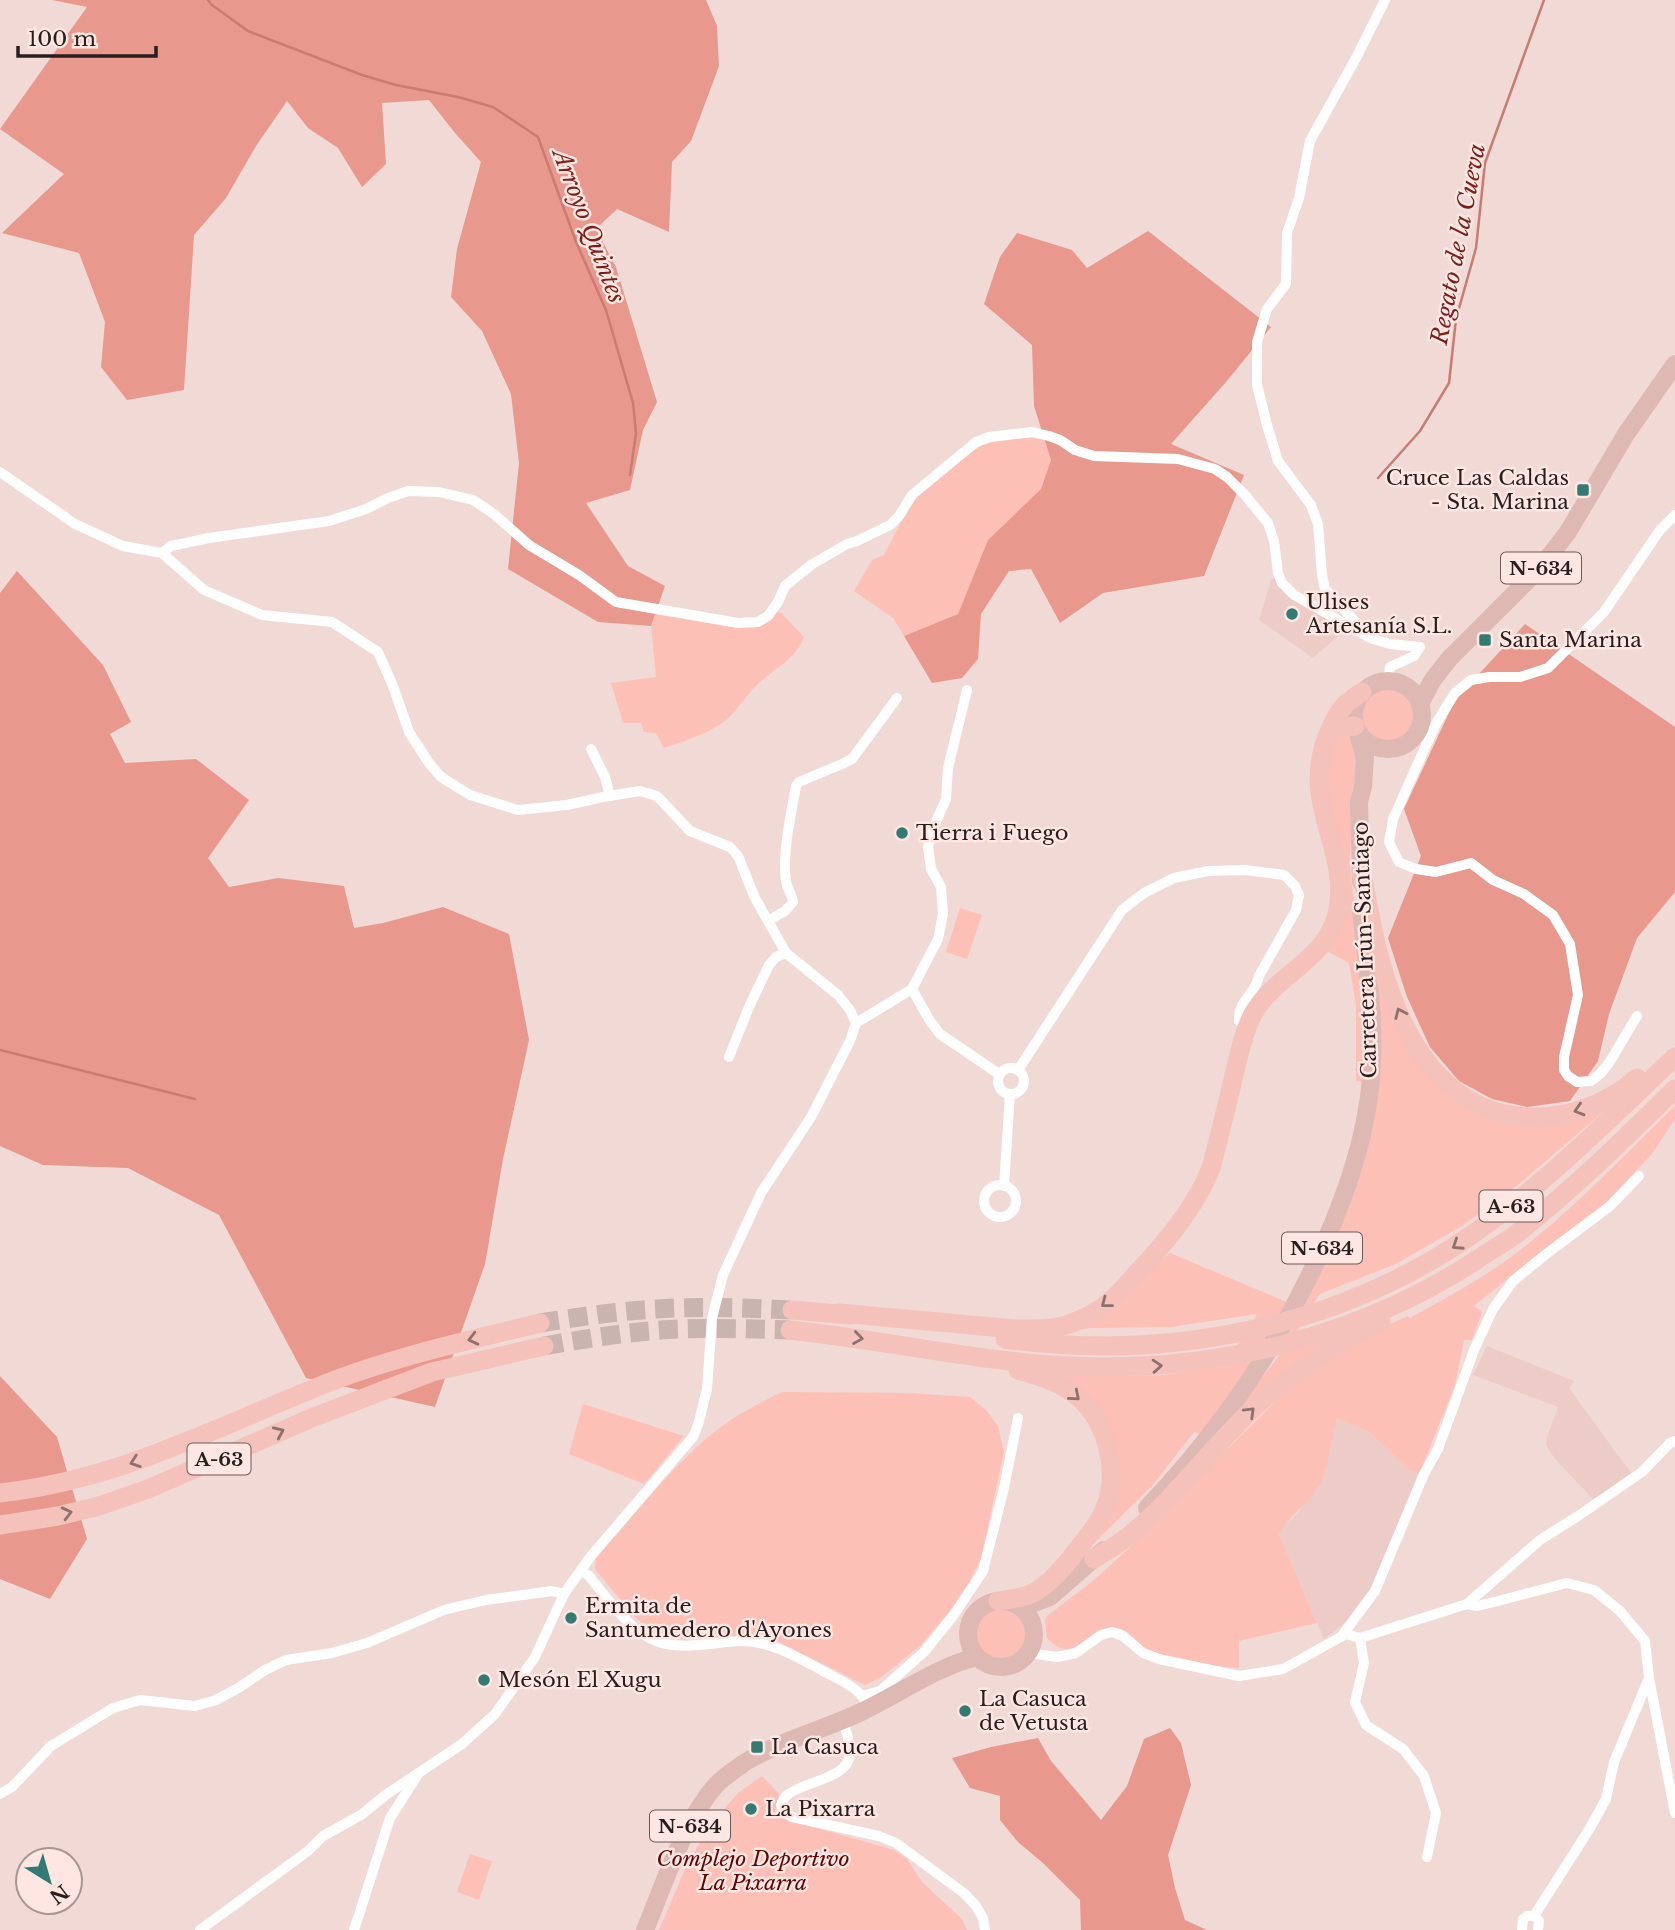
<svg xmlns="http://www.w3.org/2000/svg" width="1675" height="1930" viewBox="0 0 1675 1930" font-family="'Libre Baskerville',serif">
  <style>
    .built { fill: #edccc7 }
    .green { fill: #fcc0b7 }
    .forest { fill: #e8988d }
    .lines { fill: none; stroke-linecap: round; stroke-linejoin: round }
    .stream { stroke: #c97c71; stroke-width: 2.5 }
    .motorway-tunnel { stroke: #c9b4b0; stroke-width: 19; stroke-dasharray: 19 10; stroke-linecap: butt }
    .minor { stroke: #fff; stroke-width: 10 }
    .trunk { stroke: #deb9b4; stroke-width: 18 }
    .motorway { stroke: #f4c2ba; stroke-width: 19 }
    .oneway { stroke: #8e706c }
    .poi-dot { fill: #337a73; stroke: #fee6e2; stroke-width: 2.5 }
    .labels { text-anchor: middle; stroke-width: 5; stroke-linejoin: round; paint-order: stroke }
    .shield { fill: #fee6e2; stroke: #685a58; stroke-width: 2 }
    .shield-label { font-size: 19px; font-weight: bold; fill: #271e1d }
    .poi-label { font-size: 21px; fill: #271e1d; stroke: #fee6e2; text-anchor: start }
    .street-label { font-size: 21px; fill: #271e1d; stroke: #fee6e2 }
    .park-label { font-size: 21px; font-style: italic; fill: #650303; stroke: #fee6e2 }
    .water-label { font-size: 23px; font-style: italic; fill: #7c1f19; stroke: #fee6e2 }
  </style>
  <rect width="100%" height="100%" fill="#f1d9d5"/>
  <g class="built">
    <polygon points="1278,577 1346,629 1313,658 1259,620 1271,580"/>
    <polygon points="1487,1346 1574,1381 1569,1388 1631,1473 1594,1500 1557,1461 1548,1449 1546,1444 1547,1437 1558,1407 1473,1375"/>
    <polygon points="1337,1417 1368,1431 1411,1470 1420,1472 1372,1591 1349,1619 1324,1639 1279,1534 1282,1527 1297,1514 1319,1487"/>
  </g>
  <g class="green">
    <polygon points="1024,438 1045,439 1051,460 1041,489 988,541 958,614 904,636 893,618 854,591 872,560 884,555 913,499 962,458 983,445 994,442"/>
    <path d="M777 611 781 613 804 637C797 658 774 669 758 684 746 695 738 710 725 721 707 734 685 741 664 748L656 733 644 732 641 723H623L611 683 656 677 651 626 655 614 753 628 767 621Z"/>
    <circle cx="1388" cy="715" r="27"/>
    <polygon points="1350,732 1358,755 1351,832 1350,865 1363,1000 1363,1082 1356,1081 1356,1005 1349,963 1327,951 1336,938 1326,778 1335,737"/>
    <polygon points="960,908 982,915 967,959 946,952"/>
    <polygon points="1373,954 1395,1015 1488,1115 1610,1106 1519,1184 1462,1226 1396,1264 1322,1293 1318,1296 1285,1352 1343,1333 1238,1410 1278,1357 1308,1299 1356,1185"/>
    <path d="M1675 1106V1119L1652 1154 1603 1206 1556 1240 1474 1306 1482 1312 1472 1340H1464L1455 1385 1420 1472 1411 1471 1368 1431 1337 1418C1332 1436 1328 1472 1318 1488 1309 1504 1286 1518 1279 1534L1317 1623 1239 1641V1668C1214 1666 1171 1662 1149 1650 1137 1644 1128 1627 1113 1627 1087 1627 1074 1668 1047 1638L1045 1621 1047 1616 1093 1581 1151 1528 1208 1468 1280 1397 1302 1378 1388 1325 1408 1316 1410 1318C1451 1295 1493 1273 1529 1243 1581 1202 1627 1152 1675 1106Z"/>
    <path d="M1170 1253 1289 1303 1254 1361 1201 1434 1194 1432 1152 1486 1084 1553 1117 1462 1055 1373 1128 1376 1163 1375 1228 1366 1240 1340 1244 1339 1257 1314 1171 1327 1091 1328C1081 1329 1075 1332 1066 1331Z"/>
    <path d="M782 1392 910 1393 970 1397 986 1410 998 1426 1004 1452 981 1558 970 1581 953 1607 920 1646 880 1678 865 1685 769 1637 747 1636 677 1639 651 1631 633 1615 595 1569 596 1558C630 1520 662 1479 699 1445 723 1422 753 1406 782 1392Z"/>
    <polygon points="583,1404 684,1436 644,1484 569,1454"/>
    <circle cx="1001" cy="1633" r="27"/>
    <polygon points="762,1776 779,1794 775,1812 778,1817 894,1850 907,1859 922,1882 962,1919 967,1930 659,1930 686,1867 708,1828 738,1793"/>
    <polygon points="470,1854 492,1861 479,1900 457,1892"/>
  </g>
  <g class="forest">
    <polygon points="52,0 706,0 717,26 719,66 691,141 672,162 669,232 617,209 596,229 616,267 657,402 643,430 630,490 586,503 628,566 665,586 651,626 598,622 508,569 519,463 511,394 482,331 451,297 457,249 481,162 455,133 429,100 382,103 386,164 362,187 338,148 308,128 287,101 256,146 226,198 194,235 184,390 127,400 101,367 105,322 79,253 2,233 64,174 0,129 87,7"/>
    <polygon points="1148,231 1271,327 1226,382 1171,444 1244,475 1204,576 1103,593 1060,623 1031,569 1009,571 981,614 978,659 962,678 932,683 904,636 958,614 988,540 1041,489 1051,460 1034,406 1032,345 984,304 1000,257 1017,233 1072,250 1087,268"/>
    <polygon points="17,571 103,665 131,722 110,734 125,763 196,759 249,800 208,858 229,887 278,878 344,886 354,928 383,923 443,907 509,934 529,1040 503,1159 485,1264 435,1407 306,1378 219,1215 128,1168 43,1165 0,1146 0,593"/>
    <polygon points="1525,624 1675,727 1675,892 1637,938 1609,1014 1598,1061 1570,1101 1527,1107 1492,1099 1459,1081 1430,1047 1407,997 1388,938 1421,856 1404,809 1455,700"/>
    <polygon points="0,1376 57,1437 87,1539 50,1599 0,1579"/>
    <polygon points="1170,1728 1181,1743 1191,1785 1168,1855 1175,1888 1185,1920 1207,1930 1081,1930 1080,1900 1044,1864 1018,1842 1000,1820 1000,1796 970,1788 952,1758 991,1747 1038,1738 1051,1761 1101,1820 1127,1786 1144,1739"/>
  </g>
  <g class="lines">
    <g class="stream">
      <polyline points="208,0 212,5 248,31 362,75 396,85 458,97 493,107 538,137 576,242 606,310 633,403 636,433 630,475"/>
      <polyline points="1378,478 1420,431 1449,383 1456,319 1476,248 1485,163 1544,0"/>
      <polyline points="0,1050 195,1099"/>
    </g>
    <g class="motorway-tunnel">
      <path d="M540 1323C579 1317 618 1311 657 1309 702 1306 748 1308 792 1310"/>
      <path d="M544 1346C583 1339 622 1333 661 1330 704 1327 747 1329 790 1330"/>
    </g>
    <g class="minor">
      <polyline points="0,472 75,524 123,546 162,553 204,590 262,615 332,622 378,652 393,686 409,732 429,763 441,777 470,795 518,810 567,805 603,797 640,791 657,796 690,831 730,847 738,856 755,898 786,953 838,995 850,1010 856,1023"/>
      <polyline points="162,553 171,546 209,538 329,521 366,509 388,498 408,491 439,492 473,500 494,514 529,545 579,575 616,602 738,623 758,622 768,616 778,602 785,586 811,565 847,544 857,541 890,525 899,516 912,495 976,442 989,437 1032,432 1049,436 1060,440 1075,450 1094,456 1178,459 1215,469 1227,477 1245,495 1268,523 1274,541 1278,573 1282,583 1294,595 1370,638 1390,644 1420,647 1414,656 1390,667 1388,680"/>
      <polyline points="1363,630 1325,589 1322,575 1318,524 1311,505 1278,461 1267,425 1257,385 1257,342 1267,309 1286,284 1287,233 1299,198 1310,141 1356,58 1385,0"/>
      <polyline points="1417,735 1428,741 1437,722 1455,693 1471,680 1489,677 1520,677 1548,668 1604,612 1660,530 1675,515"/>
      <polyline points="1428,741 1393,819 1389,842 1399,862 1416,869 1436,872 1471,863 1493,880 1524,894 1553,915 1570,944 1578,995 1564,1057 1564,1070 1568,1076 1577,1082 1591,1081 1600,1074 1609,1063 1637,1016"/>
      <polyline points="591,749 605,777 610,796"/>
      <path d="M768 921 785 911 793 902C792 894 787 889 786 881 782 854 791 814 796 786L799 782 842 764 852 759 897 698"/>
      <polyline points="912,989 930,1021 940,1034 999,1074"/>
      <polyline points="729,1057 749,1007 769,965 776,957 786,953"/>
      <circle cx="1011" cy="1081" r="13"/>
      <path d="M1018 1070 1122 910 1144 893 1174 878 1208 871 1246 870 1284 875 1295 886 1299 895 1296 910 1259 976C1255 995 1238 1000 1239 1021L1248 1026"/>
      <circle cx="1000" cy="1201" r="16"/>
      <polyline points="1004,1186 1010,1094"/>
      <path d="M581 1571 588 1575C606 1596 629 1631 656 1641 682 1651 714 1642 741 1641 772 1641 799 1658 825 1672 836 1678 848 1683 857 1691 863 1696 866 1702 869 1709"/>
      <polyline points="1467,1604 1477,1606 1494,1602 1567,1583 1594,1590 1620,1611 1645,1641 1649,1678 1675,1813"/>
      <polyline points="1341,1637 1375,1591 1424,1474 1438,1449 1474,1350 1493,1309 1513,1281 1545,1255 1610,1206 1639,1176"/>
      <polyline points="1360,1638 1467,1604 1540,1540 1578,1516 1642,1472 1670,1443 1675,1441"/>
      <polyline points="1028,1653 1057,1657 1076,1653 1101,1635 1112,1632 1123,1636 1143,1653 1159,1659 1239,1676 1283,1669 1346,1634 1360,1638 1364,1663 1355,1702 1366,1725 1403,1749 1424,1776 1436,1813 1427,1857"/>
      <polyline points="862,1696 880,1691 924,1652 953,1616 983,1571 1004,1488 1018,1418"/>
      <path d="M843 1721C846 1731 851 1744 850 1754 848 1780 802 1781 786 1796 784 1798 782 1803 781 1805L784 1812 792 1817 879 1836 896 1843 965 1894 976 1906 983 1918 985 1930"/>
      <polyline points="0,1794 12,1787 51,1746 113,1708 140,1700 195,1706 216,1700 240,1687 265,1670 286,1660 332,1653 367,1643 444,1610 486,1600 552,1591 564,1594"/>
      <polyline points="1534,1916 1590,1828 1606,1799 1614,1762 1649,1678"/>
      <polyline points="200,1930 308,1851 323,1836 361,1815 387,1794 462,1744 495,1714 535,1657 564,1594 591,1556 693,1437 698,1425 707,1389 712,1318 723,1275 761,1193 811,1117 850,1041 856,1023 912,989 938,939 943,914 941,887 931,869 928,847 935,824 946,799 948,768 967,690"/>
      <polyline points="354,1930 390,1818 417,1776"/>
      <polyline points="1522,1930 1523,1919 1527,1916 1534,1916 1539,1921 1538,1930"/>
    </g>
    <g class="trunk">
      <circle cx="1388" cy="715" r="34"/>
      <polyline points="1420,704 1432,681 1449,659 1541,567 1568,532 1626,434 1675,364"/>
      <polyline points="1358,734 1365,758 1363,787 1359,802 1361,882"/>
      <path d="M1147 1508C1221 1430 1282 1341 1325 1242 1348 1189 1366 1136 1371 1079 1376 1023 1367 966 1361 910"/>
      <circle cx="1001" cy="1634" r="33"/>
      <polyline points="1018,1606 1034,1603 1050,1597 1104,1550"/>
      <path d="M645 1930C663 1887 686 1816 718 1783 725 1776 736 1769 744 1763 779 1741 823 1730 861 1712 899 1694 935 1668 976 1657"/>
    </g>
    <g class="motorway">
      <polyline points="1329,732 1339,728 1355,726"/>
      <path d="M1360 868C1367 896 1371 924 1378 952 1398 1029 1439 1114 1529 1117 1568 1119 1607 1104 1637 1078"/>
      <polyline points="792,1310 851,1315"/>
      <path d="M839 1313 1015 1329C1032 1329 1052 1330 1069 1324 1080 1320 1093 1314 1103 1307 1116 1298 1126 1285 1137 1273 1166 1242 1195 1208 1211 1168 1219 1137 1227 1106 1234 1075 1239 1055 1243 1033 1253 1014 1276 973 1330 959 1338 909 1349 848 1301 804 1327 737 1336 714 1340 706 1362 692"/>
      <path d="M790 1330C883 1340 975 1361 1068 1366 1210 1373 1355 1339 1475 1261 1488 1252 1502 1244 1515 1235 1572 1190 1623 1140 1675 1089"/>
      <path d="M1005 1339C1170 1362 1344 1327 1480 1229 1551 1179 1612 1116 1675 1057"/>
      <path d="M0 1493C124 1479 222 1424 335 1380 402 1355 471 1340 540 1323"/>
      <polyline points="0,1525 58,1516 99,1506 148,1489 314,1417 432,1372 544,1346"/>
      <path d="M1094 1559C1106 1551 1119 1544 1130 1535 1177 1497 1212 1446 1257 1405 1294 1371 1337 1345 1381 1322"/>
      <path d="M998 1601C1010 1599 1025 1598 1035 1592 1052 1582 1065 1566 1077 1550 1086 1539 1095 1528 1102 1515 1121 1477 1109 1423 1077 1396 1060 1382 1039 1376 1018 1370"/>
    </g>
  </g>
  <defs><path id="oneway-chevron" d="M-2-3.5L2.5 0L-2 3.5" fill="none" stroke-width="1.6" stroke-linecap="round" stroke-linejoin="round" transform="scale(1.75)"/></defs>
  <g class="oneway">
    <use href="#oneway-chevron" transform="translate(1400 1013) rotate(-114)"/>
    <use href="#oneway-chevron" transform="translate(1579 1110) rotate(163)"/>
    <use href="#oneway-chevron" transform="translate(1457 1245) rotate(147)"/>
    <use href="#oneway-chevron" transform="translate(1106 1303) rotate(142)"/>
    <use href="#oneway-chevron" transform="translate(858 1338) rotate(8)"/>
    <use href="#oneway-chevron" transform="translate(473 1339) rotate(166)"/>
    <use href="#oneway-chevron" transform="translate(1157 1366) rotate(-4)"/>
    <use href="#oneway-chevron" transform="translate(1075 1396) rotate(40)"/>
    <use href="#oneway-chevron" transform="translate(1250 1412) rotate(-44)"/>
    <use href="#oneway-chevron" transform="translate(279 1432) rotate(-24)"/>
    <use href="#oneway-chevron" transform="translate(135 1462) rotate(161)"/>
    <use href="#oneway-chevron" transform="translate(67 1513) rotate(-14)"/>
  </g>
  <g class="poi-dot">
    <rect x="1576" y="483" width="14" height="14" rx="3.5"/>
    <circle cx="1292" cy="614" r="7"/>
    <rect x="1478" y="633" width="14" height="14" rx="3.5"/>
    <circle cx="902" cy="833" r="7"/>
    <circle cx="571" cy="1618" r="7"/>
    <circle cx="484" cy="1680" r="7"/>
    <circle cx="965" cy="1711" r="7"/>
    <rect x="750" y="1740" width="14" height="14" rx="3.5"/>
    <circle cx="751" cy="1809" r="7"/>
  </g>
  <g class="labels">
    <g class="shield">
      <rect x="1501" y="552.5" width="80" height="31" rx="5"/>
      <rect x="1479.5" y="1190.5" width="63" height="31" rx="5"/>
      <rect x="1282" y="1232.5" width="80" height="31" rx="5"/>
      <rect x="187.5" y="1443.5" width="63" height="31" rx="5"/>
      <rect x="650" y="1810.5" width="80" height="31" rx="5"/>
    </g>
    <g class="shield-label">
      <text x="1541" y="575">N-634</text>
      <text x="1511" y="1213">A-63</text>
      <text x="1322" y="1255">N-634</text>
      <text x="219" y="1466">A-63</text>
      <text x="690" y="1833">N-634</text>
    </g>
    <g class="poi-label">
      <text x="1569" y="485" text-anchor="end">Cruce Las Caldas<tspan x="1569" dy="24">- Sta. Marina</tspan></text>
      <text x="1306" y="609">Ulises<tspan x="1306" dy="24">Artesanía S.L.</tspan></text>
      <text x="1499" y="647">Santa Marina</text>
      <text x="916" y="840">Tierra i Fuego</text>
      <text x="585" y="1613">Ermita de<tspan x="585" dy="24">Santumedero d'Ayones</tspan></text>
      <text x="498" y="1687">Mesón El Xugu</text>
      <text x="979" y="1706">La Casuca<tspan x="979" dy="24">de Vetusta</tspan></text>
      <text x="771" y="1754">La Casuca</text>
      <text x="765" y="1816">La Pixarra</text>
    </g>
    <g class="street-label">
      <text transform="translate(1365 950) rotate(-92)" y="7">Carretera Irún-Santiago</text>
    </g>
    <g class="park-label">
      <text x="753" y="1866">Complejo Deportivo<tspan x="753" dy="24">La Pixarra</tspan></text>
    </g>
    <g class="water-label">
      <text transform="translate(589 226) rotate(69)" y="8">Arroyo Quintes</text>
      <text transform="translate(1458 244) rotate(-79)" y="8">Regato de la Cueva</text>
    </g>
  </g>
  <g transform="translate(49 1881) rotate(143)"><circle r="33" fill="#fee6e2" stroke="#a89693" stroke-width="2"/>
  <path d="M0-5L12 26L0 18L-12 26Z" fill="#337a73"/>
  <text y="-10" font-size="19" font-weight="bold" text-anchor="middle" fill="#271e1d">N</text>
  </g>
  <path d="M18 46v10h138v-10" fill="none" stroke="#271e1d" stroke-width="3.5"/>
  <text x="28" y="46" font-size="21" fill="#271e1d" stroke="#fee6e2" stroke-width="5" paint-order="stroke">100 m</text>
</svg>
